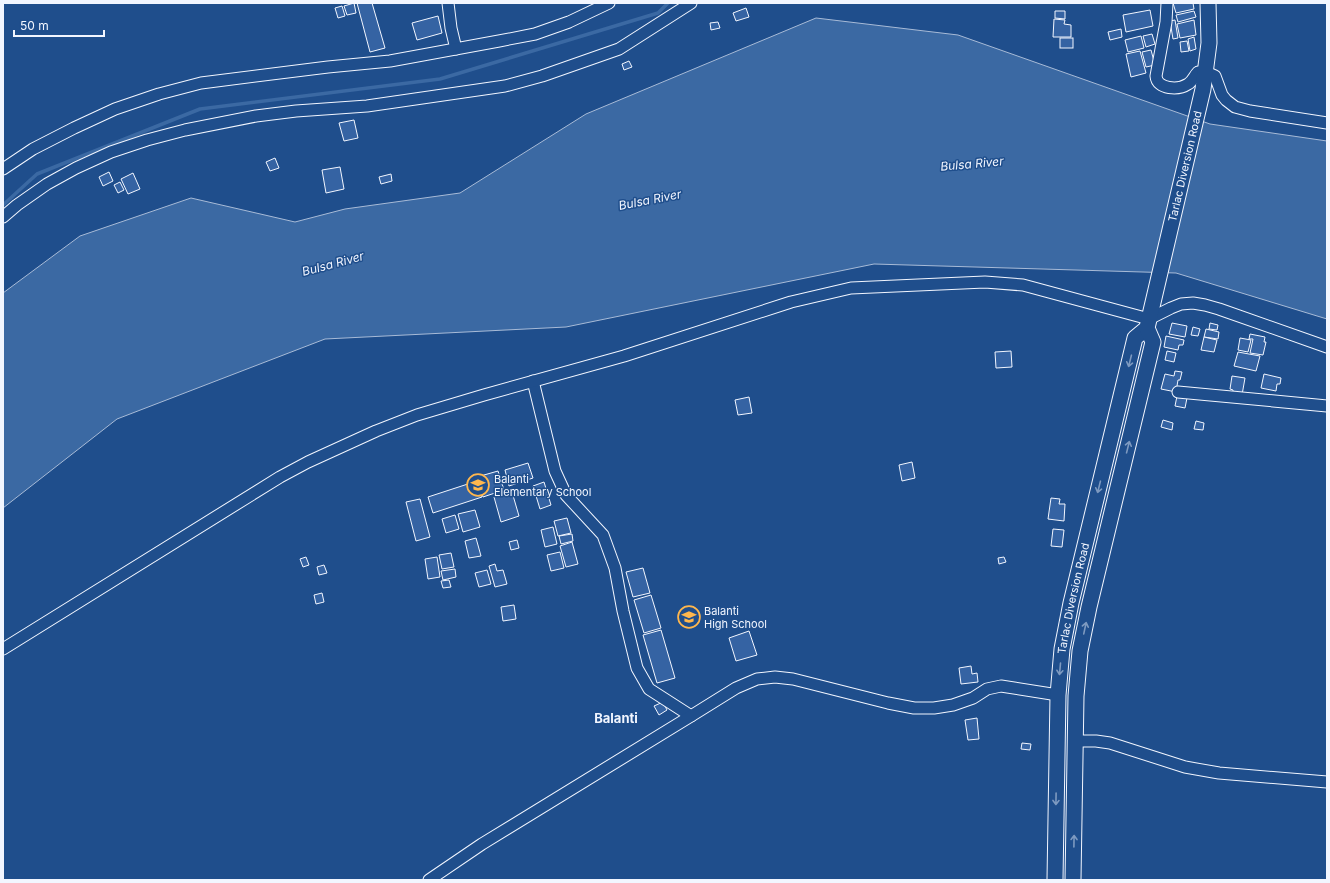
<svg xmlns="http://www.w3.org/2000/svg" width="1330" height="883" viewBox="0 0 1330 883" font-family="Inter,sans-serif">
  <style>
    .water { fill: #3b69a3; stroke: #a8bbd7 }
    .lines { fill: none; stroke-linecap: round; stroke-linejoin: round }
    .stream { stroke: #3b69a3; stroke-width: 3.5 }
    .building { fill: #3563a3; stroke: #f2f6ff }
    .street-casing { stroke: #f2f6ff; stroke-width: 13 }
    .secondary-casing { stroke: #f2f6ff; stroke-width: 17 }
    .street { stroke: #1f4e8c; stroke-width: 11 }
    .secondary { stroke: #1f4e8c; stroke-width: 15 }
    .oneway { stroke: #7e9ac0 }
    .labels { text-anchor: middle; stroke-width: 3; stroke-linejoin: round; paint-order: stroke }
    .street-label { font-size: 11px; fill: #f2f6ff; stroke: #1f4e8c }
    .poi-label { font-size: 11px; fill: #f2f6ff; stroke: #1f4e8c; text-anchor: start }
    .water-label { font-size: 12px; font-style: italic; fill: #f2f6ff; stroke: #1f4e8c }
    .quarter-label { font-size: 13px; font-weight: bold; fill: #f2f6ff; stroke: #1f4e8c }
  </style>
  <rect width="100%" height="100%" fill="#1f4e8c"/>
  <polygon class="water" points="816,18 958,35 1210,124 1327,141 1327,319 1176,273 874,264 566,327 325,339 117,419 3,508 3,293 80,236 191,198 295,222 345,209 460,193 586,114"/>
  <g class="lines">
    <polyline class="stream" points="3,205 37,174 200,109 440,79 658,13 668,3"/>
  </g>
  <g class="building">
    <polygon points="354,3 356,13 347,15 344,6"/>
    <polygon points="357,3 372,3 385,48 370,52"/>
    <polygon points="1173,3 1193,3 1194,9 1176,13"/>
    <polygon points="342,6 345,16 338,18 335,8"/>
    <polygon points="746,8 749,17 736,21 733,13"/>
    <polygon points="1150,10 1153,26 1126,32 1123,15"/>
    <polygon points="1055,11 1065,11 1065,19 1055,18"/>
    <polygon points="1194,11 1196,17 1178,22 1176,15"/>
    <polygon points="438,16 442,33 417,40 412,23"/>
    <polygon points="1054,19 1065,20 1064,24 1071,25 1071,37 1053,37"/>
    <polygon points="1175,20 1178,38 1173,39 1170,21"/>
    <polygon points="1194,20 1196,35 1180,38 1177,24"/>
    <polygon points="718,22 720,28 711,30 710,23"/>
    <polygon points="1121,29 1122,37 1110,40 1108,32"/>
    <polygon points="1152,34 1155,44 1146,47 1143,36"/>
    <polygon points="1141,36 1144,48 1128,52 1125,40"/>
    <polygon points="1194,37 1196,49 1190,51 1188,39"/>
    <rect x="1060" y="38" width="13" height="10"/>
    <polygon points="1187,41 1189,51 1181,52 1180,42"/>
    <polygon points="1151,50 1155,65 1146,67 1142,52"/>
    <polygon points="1140,51 1146,73 1131,77 1126,54"/>
    <polygon points="629,61 632,67 624,70 622,64"/>
    <polygon points="354,120 358,138 344,141 339,123"/>
    <polygon points="275,158 279,168 270,171 266,162"/>
    <polygon points="340,167 344,189 326,193 322,170"/>
    <polygon points="109,172 113,181 103,186 99,177"/>
    <polygon points="133,173 140,189 128,194 121,179"/>
    <polygon points="391,174 392,181 381,184 379,177"/>
    <polygon points="120,182 124,190 118,193 114,185"/>
    <polygon points="1172,323 1187,326 1185,337 1169,334"/>
    <polygon points="1210,323 1218,325 1217,330 1209,329"/>
    <polygon points="1193,327 1200,329 1198,336 1191,335"/>
    <polygon points="1206,329 1219,332 1218,339 1204,337"/>
    <polygon points="1250,334 1265,337 1264,342 1266,342 1263,355 1250,353 1253,339 1249,339"/>
    <polygon points="1166,336 1184,340 1183,345 1179,345 1178,350 1164,347"/>
    <polygon points="1204,337 1217,340 1214,352 1201,350"/>
    <polygon points="1240,338 1251,340 1248,352 1238,350"/>
    <polygon points="1011,351 1012,367 996,368 995,352"/>
    <polygon points="1167,351 1176,353 1174,362 1165,360"/>
    <polygon points="1238,352 1260,356 1256,371 1234,366"/>
    <polygon points="1175,371 1182,372 1180,380 1178,380 1176,392 1161,389 1165,374 1174,376"/>
    <polygon points="1264,374 1281,378 1280,384 1277,384 1276,391 1261,388"/>
    <polygon points="1232,376 1245,378 1242,395 1233,393 1233,390 1230,389"/>
    <polygon points="1177,396 1187,398 1185,408 1175,406"/>
    <polygon points="749,397 752,413 738,415 735,400"/>
    <polygon points="1163,420 1173,423 1172,430 1161,427"/>
    <polygon points="1196,421 1204,423 1203,430 1194,429"/>
    <polygon points="912,462 915,478 902,481 899,465"/>
    <polygon points="528,463 533,478 509,486 505,470"/>
    <polygon points="498,471 504,490 483,497 477,477"/>
    <polygon points="477,481 482,497 433,513 428,497"/>
    <polygon points="544,482 551,505 540,509 533,486"/>
    <polygon points="512,492 519,516 501,522 494,497"/>
    <polygon points="1051,498 1060,499 1059,504 1065,504 1064,521 1048,519"/>
    <polygon points="420,499 430,537 416,541 406,502"/>
    <polygon points="475,510 480,527 463,532 458,514"/>
    <polygon points="455,515 459,529 446,533 442,519"/>
    <polygon points="567,518 571,533 558,536 554,521"/>
    <polygon points="553,527 557,544 545,547 541,530"/>
    <polygon points="1053,529 1064,530 1062,547 1051,546"/>
    <polygon points="572,534 573,541 561,544 559,536"/>
    <polygon points="476,538 481,556 469,558 465,541"/>
    <polygon points="517,540 519,548 511,550 509,542"/>
    <polygon points="572,542 578,564 566,567 560,546"/>
    <polygon points="560,552 564,568 551,571 547,555"/>
    <polygon points="451,553 454,567 442,569 439,555"/>
    <polygon points="306,557 309,565 303,567 300,559"/>
    <polygon points="437,557 440,577 428,579 425,559"/>
    <polygon points="1004,557 1006,562 999,564 998,558"/>
    <polygon points="495,564 497,571 503,570 507,584 495,587 489,566"/>
    <polygon points="324,565 327,573 319,575 317,567"/>
    <polygon points="643,568 650,593 633,597 626,572"/>
    <polygon points="455,569 456,577 443,580 441,571"/>
    <polygon points="487,570 491,584 479,587 475,573"/>
    <polygon points="449,580 451,587 443,588 441,581"/>
    <polygon points="322,593 324,602 316,604 314,595"/>
    <polygon points="651,595 661,628 644,633 634,600"/>
    <polygon points="514,605 516,619 503,621 501,607"/>
    <polygon points="661,630 675,678 657,683 643,635"/>
    <polygon points="749,631 757,655 736,661 729,638"/>
    <polygon points="971,666 972,674 977,673 978,682 961,684 959,668"/>
    <polygon points="663,702 667,710 659,715 654,706"/>
    <polygon points="977,718 979,739 968,740 965,720"/>
    <polygon points="1022,743 1031,744 1030,750 1021,749"/>
  </g>
  <g class="lines">
    <g class="street-casing">
      <g id="street">
        <polyline points="448,3 451,28 456,49"/>
        <path d="M1167 3 1166 22 1156 76C1157 90 1179 90 1188 84 1193 81 1194 76 1198 72H1206L1215 76 1222 95 1226 100 1235 107 1250 111 1327 123"/>
        <polyline points="3,169 33,149 74,128 115,109 159,94 201,83 328,67 390,61 499,41 535,34 569,22 609,3"/>
        <polyline points="3,217 17,205 47,184 76,168 111,152 147,140 185,130 256,116 296,111 367,106 505,86 542,76 619,49 691,3"/>
        <polyline points="533,381 555,471 566,495 603,535 615,568 623,611 637,668 649,689 691,716"/>
        <polyline points="1178,392 1327,406"/>
        <polyline points="3,649 280,477 308,462 376,431 417,415 484,395 624,356 791,302 851,288 985,282 1023,285 1149,319 1171,308 1181,304 1193,303 1205,305 1219,309 1327,347"/>
        <polyline points="1075,741 1096,741 1110,743 1185,767 1219,773 1327,782"/>
        <polyline points="429,880 482,844 691,716 736,688 757,679 775,677 793,679 888,703 914,708 934,708 953,705 973,698 987,689 1001,686 1058,695"/>
      </g>
    </g>
    <g class="secondary-casing">
      <g id="secondary">
        <path id="s1" d="M1055 880 1058 695 1062 649 1071 603 1135 338 1147 328"/>
        <path id="s2" d="M1073 880 1076 696 1080 651 1089 607 1153 342 1147 328 1203 89 1209 43 1208 3"/>
      </g>
    </g>
    <use href="#street" class="street"/>
    <use href="#secondary" class="secondary"/>
  </g>
  <defs><path id="oneway-shaft" d="M-6 0H5M1.5-3L5.5 0L1.5 3" fill="none" stroke-width="1.6" stroke-linecap="round" stroke-linejoin="round"/></defs>
  <g class="oneway">
    <use href="#oneway-shaft" transform="translate(1130 361) rotate(104)"/>
    <use href="#oneway-shaft" transform="translate(1128 447) rotate(-76)"/>
    <use href="#oneway-shaft" transform="translate(1099 487) rotate(104)"/>
    <use href="#oneway-shaft" transform="translate(1085 628) rotate(-78)"/>
    <use href="#oneway-shaft" transform="translate(1060 669) rotate(95)"/>
    <use href="#oneway-shaft" transform="translate(1056 799) rotate(91)"/>
    <use href="#oneway-shaft" transform="translate(1074 841) rotate(-89)"/>
  </g>
  <defs>
    <g id="school-ring" transform="scale(1.15)"><circle r="9.5" fill="#1f4e8c" stroke="#ffb74d" stroke-width="1.5"/><path d="M0-5L7-2L0 1L-7-2ZM-4 1L0 2.5L4 1V4Q0 6-4 4Z" fill="#ffb74d"/></g>
  </defs>
  <g fill-rule="evenodd">
    <use href="#school-ring" x="478" y="485"/>
    <use href="#school-ring" x="689" y="617"/>
  </g>
  <g class="labels">
    <g class="street-label">
      <text dy="4" stroke="none"><textPath href="#s2" startOffset="728">Tarlac Diversion Road</textPath></text>
      <text dy="4" stroke="none"><textPath href="#s1" startOffset="283">Tarlac Diversion Road</textPath></text>
    </g>
    <g class="poi-label">
      <text x="494" y="483">Balanti<tspan x="494" dy="13">Elementary School</tspan></text>
      <text x="704" y="615">Balanti<tspan x="704" dy="13">High School</tspan></text>
    </g>
    <g class="water-label">
      <text transform="translate(972 164) rotate(-5)" y="4">Bulsa River</text>
      <text transform="translate(650 200) rotate(-11)" y="4">Bulsa River</text>
      <text transform="translate(333 264) rotate(-15)" y="4">Bulsa River</text>
    </g>
    <g class="quarter-label">
      <text x="616" y="723">Balanti</text>
    </g>
  </g>
  <rect width="1330" height="883" fill="none" stroke="#f2f6ff" stroke-width="8"/>
  <path d="M14 30v6h90v-6" fill="none" stroke="#f2f6ff" stroke-width="2"/>
  <text x="20" y="30" font-size="12" fill="#f2f6ff" stroke="#1f4e8c" stroke-width="3" paint-order="stroke">50 m</text>
</svg>
